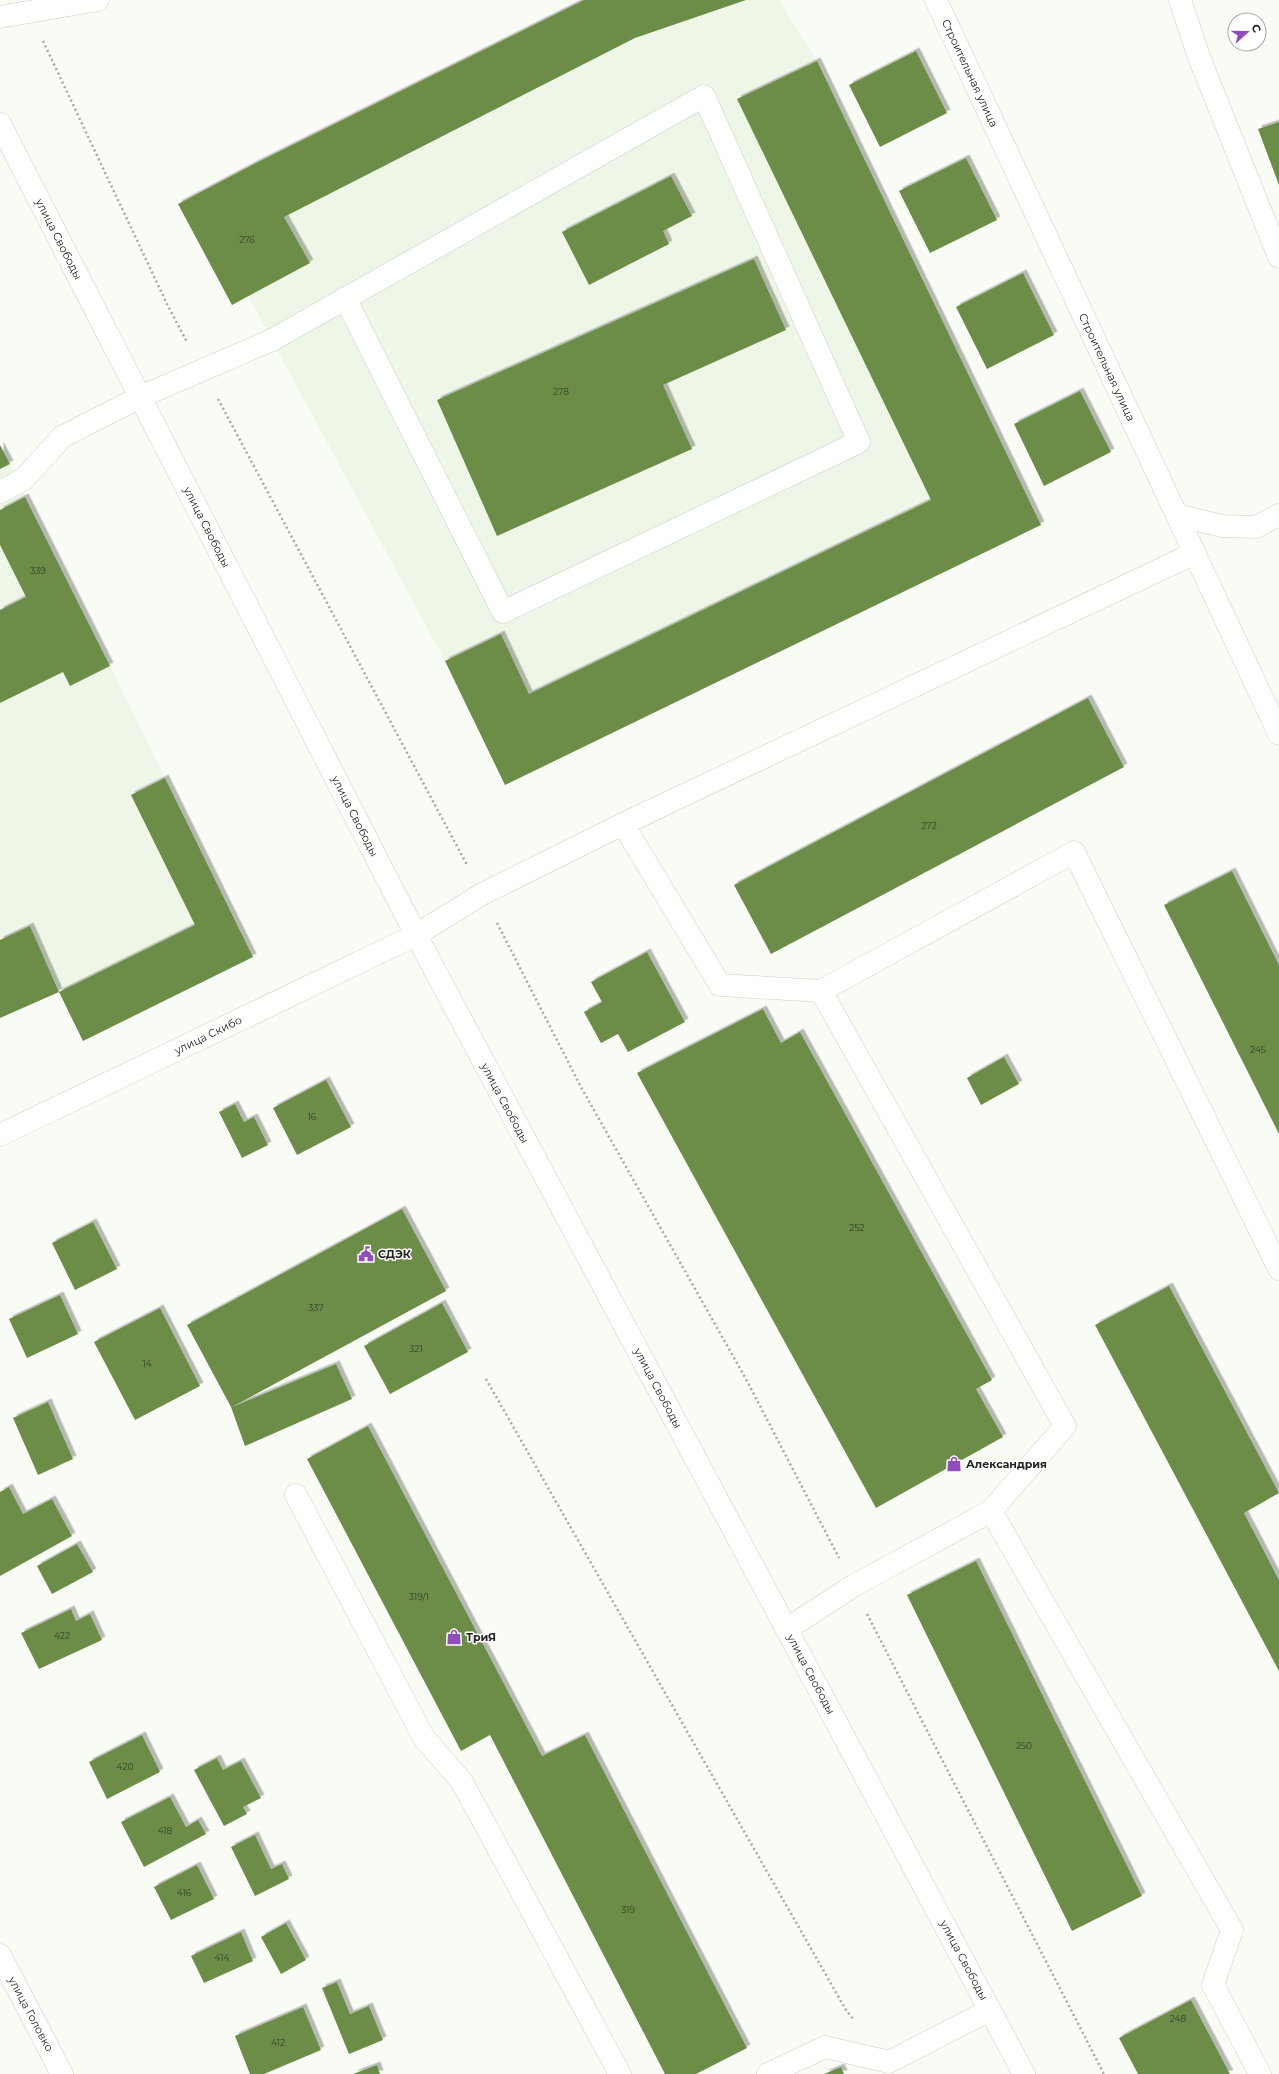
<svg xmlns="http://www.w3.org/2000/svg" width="1279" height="2074" viewBox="0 0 1279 2074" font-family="Montserrat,sans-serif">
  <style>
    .built { fill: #eef7e7 }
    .building { fill: #6c8d47; filter: url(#shadow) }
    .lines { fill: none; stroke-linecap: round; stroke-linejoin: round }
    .minor-casing { stroke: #ccd0c8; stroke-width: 23 }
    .major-casing { stroke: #ccd0c8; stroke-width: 23 }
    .path { stroke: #a6a9a3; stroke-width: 2.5; stroke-dasharray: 2 3; stroke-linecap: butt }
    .minor { stroke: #fff; stroke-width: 22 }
    .major { stroke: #fff; stroke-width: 22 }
    .labels { text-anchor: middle; stroke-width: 3; stroke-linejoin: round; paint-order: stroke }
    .number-label { font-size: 9px; fill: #353e2a }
    .street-label { font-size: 11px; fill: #232421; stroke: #fff }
    .poi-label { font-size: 11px; font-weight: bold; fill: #232421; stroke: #fff; text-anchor: start }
  </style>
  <defs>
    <filter id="shadow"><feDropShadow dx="3.5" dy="-3.5" stdDeviation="0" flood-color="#0004"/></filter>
  </defs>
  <rect width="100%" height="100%" fill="#f8fcf4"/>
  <g class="built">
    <polygon points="746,0 779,0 817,61 1041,525 505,785 445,661 248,296 309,263 284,217 635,38"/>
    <polygon points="10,464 25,497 0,510 0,469"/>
    <polygon points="0,545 26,597 0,610"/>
    <polygon points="110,666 253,957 83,1041 30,927 0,940 0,703 63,672 70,686"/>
  </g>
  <g class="building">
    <polygon points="584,0 746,0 635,38 284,217 310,263 232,305 178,204 256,163"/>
    <polygon points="916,51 947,113 880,147 849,85"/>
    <polygon points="817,61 1041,525 505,785 445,661 501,634 529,694 931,500 737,99"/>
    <polygon points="1279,122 1279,185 1258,129"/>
    <polygon points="966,158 997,220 930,253 899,191"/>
    <polygon points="671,176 692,216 663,231 669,244 589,285 562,232"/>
    <polygon points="754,259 786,330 663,385 692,449 497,536 437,400"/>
    <polygon points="1023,273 1054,335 987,369 956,307"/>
    <polygon points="1080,391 1111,452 1044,486 1014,424"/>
    <polygon points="0,445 10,464 0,469"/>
    <polygon points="25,497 110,666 70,686 63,672 0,703 0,610 26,597 0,545 0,510"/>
    <polygon points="1088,698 1124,767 771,954 734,885"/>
    <polygon points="165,778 253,957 83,1041 59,992 195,925 131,795"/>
    <polygon points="1232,871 1279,965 1279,1134 1164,905"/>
    <polygon points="30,926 59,992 0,1018 0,940"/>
    <polygon points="647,952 685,1022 628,1052 618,1034 601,1043 584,1012 602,1002 591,982"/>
    <polygon points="763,1009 781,1043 800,1032 992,1380 976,1389 1003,1437 876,1508 637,1073"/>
    <polygon points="1004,1057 1019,1084 981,1105 967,1078"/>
    <polygon points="326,1080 351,1127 297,1155 273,1108"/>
    <polygon points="235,1104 244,1122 254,1117 268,1145 242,1158 219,1112"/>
    <polygon points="402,1209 446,1291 232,1407 336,1364 352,1399 245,1446 231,1407 187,1325"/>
    <polygon points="93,1222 117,1269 75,1290 52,1243"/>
    <polygon points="1169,1286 1279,1493 1244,1513 1279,1580 1279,1671 1095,1325"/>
    <polygon points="60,1295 78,1334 27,1358 9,1319"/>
    <polygon points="442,1303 468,1352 390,1394 364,1346"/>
    <polygon points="160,1308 200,1386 135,1420 94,1342"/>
    <polygon points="48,1402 73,1459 38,1475 13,1418"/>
    <polygon points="368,1426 542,1756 585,1735 747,2048 696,2074 665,2074 490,1735 461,1751 307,1459"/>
    <polygon points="9,1487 23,1514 52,1499 72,1536 0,1576 0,1492"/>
    <polygon points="77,1544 93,1572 52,1594 37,1566"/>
    <polygon points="976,1561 1142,1896 1072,1931 907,1595"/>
    <polygon points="71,1609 76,1621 90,1614 102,1640 39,1669 21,1633"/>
    <polygon points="142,1735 160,1772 107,1799 89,1762"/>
    <polygon points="217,1758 223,1770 241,1761 261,1798 243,1807 247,1814 224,1826 194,1770"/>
    <polygon points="170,1797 186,1827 198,1820 206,1834 144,1867 121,1822"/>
    <polygon points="255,1835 271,1869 282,1864 289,1879 255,1896 231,1847"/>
    <polygon points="197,1865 214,1899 171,1920 154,1887"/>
    <polygon points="286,1923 306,1960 281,1974 261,1937"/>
    <polygon points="241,1932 253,1961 204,1983 191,1956"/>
    <polygon points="337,1982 350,2014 369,2006 383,2040 349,2054 322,1988"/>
    <polygon points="1191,2000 1230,2074 1138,2074 1119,2038"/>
    <polygon points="303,2007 321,2050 264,2074 250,2074 235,2036"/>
    <polygon points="377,2065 380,2074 353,2074"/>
    <polygon points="841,2067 844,2074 824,2074"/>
  </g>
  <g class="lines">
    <g class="minor-casing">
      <g id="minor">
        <polyline points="936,0 1279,734"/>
        <polyline points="1180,0 1199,57 1279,257"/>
        <polyline points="0,492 24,479 62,437 140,397 272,340 704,96 859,442 503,612 345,298"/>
        <polyline points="1177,515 1222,526 1256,527 1279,515"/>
        <polyline points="821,991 720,985 623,824 1195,553"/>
        <polyline points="0,1135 416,935 482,894 623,824"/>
        <polyline points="296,1495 424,1738 462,1782 620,2074"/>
        <polyline points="787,1629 853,1586 991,1511"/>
        <polyline points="0,1955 62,2074"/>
        <polyline points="768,2074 825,2047 889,2062 990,2010"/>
        <polyline points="1260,2074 1213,1985 1232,1930 991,1511 1065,1426 821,991 1074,852 1279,1269"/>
      </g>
    </g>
    <g class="major-casing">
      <g id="major">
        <polyline points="0,17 98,0"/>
        <polyline points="0,124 416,935 1024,2074"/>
      </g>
    </g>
    <g class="path">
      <polyline points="43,41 167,304 187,342"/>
      <polyline points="218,399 467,865"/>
      <polyline points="497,923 582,1089 746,1379 839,1558"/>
      <polyline points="486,1379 846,2010 854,2020"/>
      <polyline points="867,1614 1104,2074"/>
    </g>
    <use href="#minor" class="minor"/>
    <use href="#major" class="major"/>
  </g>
  <defs>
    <g id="civic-bare" transform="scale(1.2)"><path d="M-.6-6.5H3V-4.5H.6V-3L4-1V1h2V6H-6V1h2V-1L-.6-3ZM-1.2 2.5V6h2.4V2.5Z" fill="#924cc0" stroke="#fff" stroke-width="2.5" paint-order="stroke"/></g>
    <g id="shop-bare" transform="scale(1.2)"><path d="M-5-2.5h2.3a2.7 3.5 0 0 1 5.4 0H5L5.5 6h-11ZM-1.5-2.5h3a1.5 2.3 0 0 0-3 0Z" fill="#924cc0" stroke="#fff" stroke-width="2.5" paint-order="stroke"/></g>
  </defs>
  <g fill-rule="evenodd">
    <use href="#civic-bare" x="366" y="1254"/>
    <use href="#shop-bare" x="954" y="1464"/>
    <use href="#shop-bare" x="454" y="1637"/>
  </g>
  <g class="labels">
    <g class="number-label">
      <text x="247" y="243">276</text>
      <text x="561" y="395">278</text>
      <text x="38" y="574">339</text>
      <text x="929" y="829">272</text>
      <text x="1258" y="1053">245</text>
      <text x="312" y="1120">16</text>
      <text x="857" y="1231">252</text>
      <text x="316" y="1311">337</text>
      <text x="416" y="1352">321</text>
      <text x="147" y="1367">14</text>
      <text x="419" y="1600">319/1</text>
      <text x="62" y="1639">422</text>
      <text x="1024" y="1749">250</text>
      <text x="125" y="1770">420</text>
      <text x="165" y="1834">418</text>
      <text x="184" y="1896">416</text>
      <text x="628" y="1913">319</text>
      <text x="222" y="1961">414</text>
      <text x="1178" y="2022">248</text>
      <text x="278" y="2046">412</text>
    </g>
    <g class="street-label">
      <text transform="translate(970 73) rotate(65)" y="4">Строительная улица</text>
      <text transform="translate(59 239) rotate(63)" y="4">улица Свободы</text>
      <text transform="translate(1107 367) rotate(65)" y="4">Строительная улица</text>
      <text transform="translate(207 527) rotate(63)" y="4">улица Свободы</text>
      <text transform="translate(355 816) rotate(63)" y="4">улица Свободы</text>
      <text transform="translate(208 1035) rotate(-26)" y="4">улица Скибо</text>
      <text transform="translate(505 1103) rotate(62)" y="4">улица Свободы</text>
      <text transform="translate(658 1388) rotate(62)" y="4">улица Свободы</text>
      <text transform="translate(811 1674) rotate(62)" y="4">улица Свободы</text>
      <text transform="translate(964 1960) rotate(62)" y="4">улица Свободы</text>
      <text transform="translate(31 2014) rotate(62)" y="4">улица Головко</text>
    </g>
    <g class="poi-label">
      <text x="378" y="1258">СДЭК</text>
      <text x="966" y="1468">Александрия</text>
      <text x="466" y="1641">ТриЯ</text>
    </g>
  </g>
  <g transform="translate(1247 32) rotate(69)"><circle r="19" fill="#ffffff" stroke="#a7a7a6"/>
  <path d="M0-3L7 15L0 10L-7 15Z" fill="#924cc0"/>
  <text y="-6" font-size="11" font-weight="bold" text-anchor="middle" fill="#232421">С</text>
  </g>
</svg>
